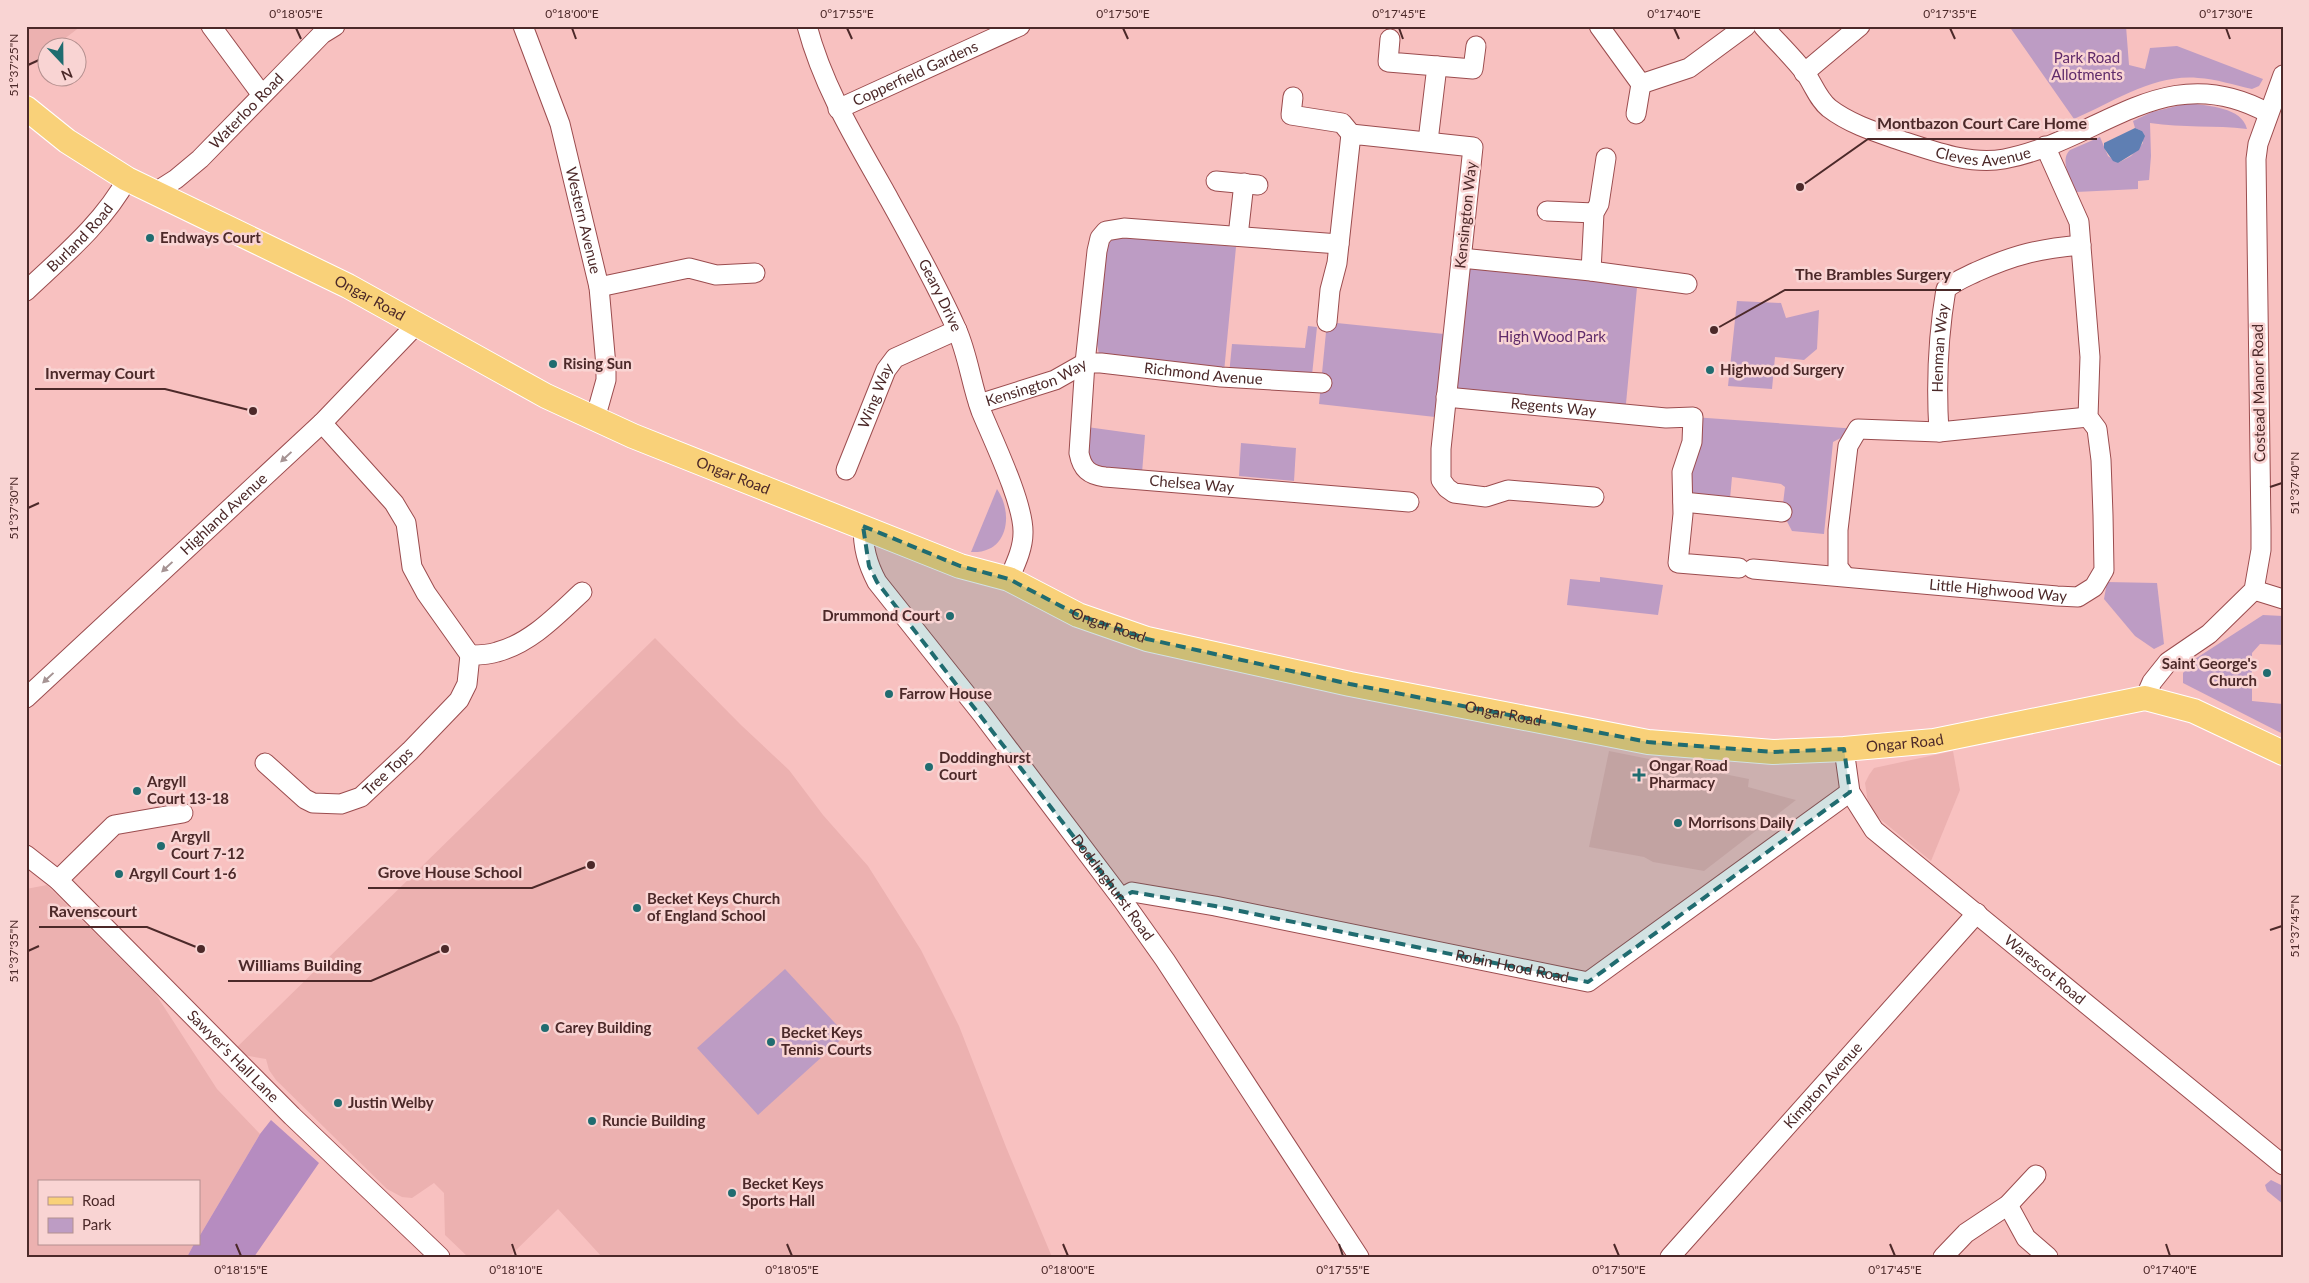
<svg xmlns="http://www.w3.org/2000/svg" width="2309" height="1283" viewBox="0 0 2309 1283" font-family="Lato,sans-serif">
  <style>
    .built { fill: #ecb1b0 }
    .green { fill: #bd9cc4 }
    .forest { fill: #b68cc0 }
    .water { fill: #5f7fb3 }
    .lines { fill: none; stroke-linecap: round; stroke-linejoin: round }
    .minor-casing { stroke: #9b4c4e; stroke-width: 21 }
    .major-casing { stroke: #fff; stroke-width: 26 }
    .minor { stroke: #fff; stroke-width: 19 }
    .major { stroke: #f9d179; stroke-width: 24 }
    .oneway { fill: #a69494 }
    .marked { fill: #206c70; fill-opacity: 0.2; stroke: #206c70; stroke-width: 4; stroke-dasharray: 10 6; stroke-linejoin: round }
    .ticks { fill: none; stroke: #4c2929; stroke-width: 2 }
    .poi-dot { fill: #206c70; stroke: #f9d4d3; stroke-width: 2 }
    .labels { text-anchor: middle; stroke-width: 5; stroke-linejoin: round; paint-order: stroke }
    .park-label { font-size: 15px; fill: #5f2a6a; stroke: #f9d4d3 }
    .street-label { font-size: 15px; fill: #4c2929; stroke: #f9d4d3 }
    .poi-label { font-size: 15px; font-weight: bold; fill: #4c2929; stroke: #f9d4d3; text-anchor: start }
    .leader { fill: none; stroke: #4c2929; stroke-width: 2 }
    .callout-dot { fill: #4c2929; stroke: #f9d4d3; stroke-width: 2 }
    .callout-label { font-size: 16px; text-anchor: middle; font-weight: bold; fill: #4c2929; stroke: #f9d4d3; stroke-width: 5; stroke-linejoin: round; paint-order: stroke }
    .neatline { fill: none; stroke: #4c2929; stroke-width: 2 }
    .ticks-label { font-size: 12px; text-anchor: middle; fill: #4c2929 }
  </style>
  <rect width="100%" height="100%" fill="#f8c1c0"/>
  <g class="built">
    <polygon points="26,26 81,26 54,47 48,48 47,53 26,69"/>
    <polygon points="655,638 741,725 789,770 823,815 868,866 921,950 959,1026 1006,1147 1052,1257 602,1257 558,1209 509,1257 468,1257 445,1235 444,1193 434,1183 412,1198 402,1197 387,1189 276,1080 269,1070 266,1059 231,1053"/>
    <polygon points="1609,751 1749,779 1748,787 1796,800 1704,871 1653,862 1644,857 1589,847"/>
    <polygon points="1953,751 1960,790 1931,861 1874,814 1868,803 1865,783 1869,775 1874,768"/>
    <polygon points="47,885 155,993 217,1089 260,1134 199,1237 199,1182 39,1182 39,1244 194,1244 187,1257 26,1257 26,889"/>
  </g>
  <g class="green">
    <path d="M2009 26H2126L2129 65 2145 69 2150 48 2177 46 2263 79 2259 86 2252 89C2234 85 2216 79 2198 78 2153 74 2114 102 2074 119Z"/>
    <path d="M2189 103C2208 106 2242 107 2247 129 2215 125 2183 128 2150 123L2151 156 2149 180 2138 181V189L2076 192C2071 180 2059 160 2070 150L2100 137 2108 156 2118 163 2131 156 2143 143 2142 131 2135 128 2133 121 2152 112Z"/>
    <path d="M1126 234 1236 247 1224 372 1099 354 1096 339 1104 254C1108 241 1113 237 1126 234Z"/>
    <polygon points="1461,258 1638,277 1625,414 1447,397 1444,418 1319,404 1327,322 1454,335"/>
    <polygon points="1737,301 1781,303 1786,318 1819,310 1817,349 1804,360 1775,357 1772,389 1728,386"/>
    <polygon points="1308,326 1317,327 1312,375 1229,375 1232,344 1305,348"/>
    <polygon points="1693,417 1858,429 1833,442 1824,534 1792,531 1782,512 1785,487 1781,484 1732,477 1730,499 1683,502"/>
    <polygon points="1087,427 1145,435 1142,473 1104,471 1087,461"/>
    <polygon points="1241,443 1296,448 1294,481 1239,476"/>
    <path d="M997 489C1014 514 1008 554 971 552Z"/>
    <polygon points="1600,577 1663,585 1658,615 1567,605 1570,579 1600,582"/>
    <polygon points="2107,582 2157,583 2164,644 2154,649 2135,636 2104,599"/>
    <polygon points="2263,615 2283,616 2283,645 2260,644 2252,653 2252,701 2283,704 2283,734 2183,683 2183,673 2195,659"/>
    <polygon points="785,969 846,1035 758,1115 697,1048"/>
    <polygon points="2271,1180 2283,1186 2283,1204 2267,1191 2265,1185"/>
  </g>
  <polygon class="forest" points="271,1120 319,1163 254,1257 187,1257 194,1244 199,1244 199,1237 260,1134"/>
  <polygon class="water" points="2135,128 2142,131 2145,136 2139,150 2118,163 2113,161 2104,148 2104,143"/>
  <g class="lines">
    <g class="minor-casing">
      <g id="minor">
        <polyline points="211,26 262,95"/>
        <path id="s1" d="M523 26 560 124 599 287 606 366V380L595 419"/>
        <path id="s2" d="M807 26C823 86 854 137 884 190 909 235 935 281 956 328 968 354 971 384 981 411 993 440 1024 504 1023 533 1023 549 1015 565 1009 579"/>
        <polyline points="1599,26 1641,84 1689,68 1746,26"/>
        <path id="s3" d="M1763 26C1777 42 1793 57 1806 74 1814 86 1818 99 1829 108 1851 125 1879 133 1905 142 1936 152 1971 165 2004 159 2100 141 2165 56 2268 113"/>
        <polyline points="1390,39 1388,62 1437,66 1428,141"/>
        <polyline points="1437,66 1473,69 1476,46"/>
        <polyline points="1804,73 1860,26"/>
        <polyline points="1293,97 1291,115 1342,123 1351,134"/>
        <path id="s4" d="M838 109 1020 26"/>
        <polyline points="1636,114 1641,84"/>
        <polyline points="1216,181 1258,185"/>
        <path id="s5" d="M154 193 176 179 200 159 322 34 335 26"/>
        <polyline points="1547,211 1594,213"/>
        <polyline points="1238,236 1244,183"/>
        <path id="s6" d="M1339 244 1124 228 1106 231 1100 238 1097 251 1085 363 1079 453C1082 469 1089 475 1105 477L1409 502"/>
        <polyline points="1461,258 1591,271 1687,284"/>
        <polyline points="1591,271 1594,213 1599,204 1606,158"/>
        <polyline points="599,287 689,268 716,275 755,273"/>
        <path id="s7" d="M26 291C62 257 104 222 127 179"/>
        <polyline points="1327,322 1330,290 1337,263 1351,134 1473,147 1441,449 1441,480 1447,488 1454,493 1486,497 1508,490 1594,497"/>
        <path id="s8" d="M1085 363H1101L1221 377 1322 383"/>
        <path id="s9" d="M1446 397 1666 418 1693 417 1692 442 1682 472 1683 514 1678 563 1739 568"/>
        <path id="s10" d="M979 404 1055 380 1085 363"/>
        <path d="M322 423 394 503 406 523 412 567 426 593 470 655C479 655 489 655 497 652 531 643 557 615 582 592"/>
        <path id="s11" d="M1939 432C1936 384 1938 336 1946 289 1955 281 1966 277 1976 272 2016 254 2039 249 2081 245"/>
        <path id="s12" d="M846 470 886 370 895 358 957 330"/>
        <polyline points="1683,502 1782,512"/>
        <path id="s13" d="M863 526C863 547 867 563 877 582L982 714 1121 898 1165 960 1359 1257"/>
        <path id="s14" d="M1753 569 2057 596 2078 597 2094 587 2104 570 2103 515 2101 460 2097 429 2088 417 2090 357 2079 222 2045 146"/>
        <polyline points="1845,576 1838,567 1838,530 1848,446 1858,429 1939,432 2088,417"/>
        <polyline points="2254,590 2283,599"/>
        <path id="s15" d="M26 698 322 423 416 325"/>
        <polyline points="2145,698 2152,682 2168,662 2209,634 2254,590 2261,550 2261,529 2256,159 2258,144 2283,75"/>
        <path id="s16" d="M1844 749 1850 792 1874 830 2283 1165"/>
        <path id="s17" d="M265 763 305 799 313 803 341 804 361 797 410 751 459 700 467 684 470 655"/>
        <path id="s18" d="M26 855 58 880 292 1116 440 1257"/>
        <polyline points="58,880 114,825 183,813"/>
        <path id="s19" d="M1121 898 1132 892 1215 906 1588 982 1850 792"/>
        <polyline points="2008,1205 2026,1238 2048,1257"/>
        <path id="s20" d="M1670 1257 1977 913"/>
        <polyline points="1943,1257 1966,1233 2008,1205 2036,1175"/>
      </g>
    </g>
    <g class="major-casing">
      <g id="major">
        <path id="s21" d="M26 108 67 141 127 179 348 286 546 396 633 436 960 566 1009 579 1078 615 1147 639 1350 684 1648 742 1773 752 1844 749 1934 741 2145 698 2194 711 2283 753"/>
      </g>
    </g>
    <use href="#minor" class="minor"/>
    <use href="#major" class="major"/>
  </g>
  <defs><path id="oneway-solid" d="M-6-.8H1V-3.2L6.5 0L1 3.2V.8H-6Z" transform="scale(1.25)"/></defs>
  <g class="oneway">
    <use href="#oneway-solid" transform="translate(286 457) rotate(137)"/>
    <use href="#oneway-solid" transform="translate(167 567) rotate(137)"/>
    <use href="#oneway-solid" transform="translate(48 678) rotate(137)"/>
  </g>
  <path class="marked" d="M863 526 960 566 1009 579 1078 615 1147 639 1350 684 1648 742 1773 752 1844 749 1850 792 1588 982 1215 906 1132 892 1121 898 877 582 869 566Z"/>
  <path class="ticks" d="M296 28 301 39M572 28 576 39M847 28 852 39M1123 28 1128 39M1399 28 1403 39M1674 28 1679 39M1950 28 1955 39M2226 28 2230 39M28 65 39 60M2270 487 2282 483M28 508 39 503M2270 930 2282 926M28 951 39 946M236 1244 241 1256M512 1244 516 1256M787 1244 792 1256M1063 1244 1068 1256M1339 1244 1343 1256M1614 1244 1619 1256M1890 1244 1895 1256M2166 1244 2170 1256"/>
  <g class="poi-dot">
    <circle cx="150" cy="238" r="5"/>
    <circle cx="553" cy="364" r="5"/>
    <circle cx="1710" cy="370" r="5"/>
    <circle cx="950" cy="616" r="5"/>
    <circle cx="2267" cy="673" r="5"/>
    <circle cx="889" cy="694" r="5"/>
    <circle cx="929" cy="767" r="5"/>
    <path d="M1636.5 767.5h5v5h5v5h-5v5h-5v-5h-5v-5h5z"/>
    <circle cx="137" cy="791" r="5"/>
    <circle cx="1678" cy="823" r="5"/>
    <circle cx="161" cy="846" r="5"/>
    <circle cx="119" cy="874" r="5"/>
    <circle cx="637" cy="908" r="5"/>
    <circle cx="545" cy="1028" r="5"/>
    <circle cx="771" cy="1042" r="5"/>
    <circle cx="338" cy="1103" r="5"/>
    <circle cx="592" cy="1121" r="5"/>
    <circle cx="732" cy="1193" r="5"/>
  </g>
  <g class="labels">
    <g class="park-label">
      <text x="2087" y="63">Park Road<tspan x="2087" dy="17">Allotments</tspan></text>
      <text x="1552" y="342">High Wood Park</text>
    </g>
    <g class="street-label">
      <text dy="5" stroke="none"><textPath href="#s4" startOffset="85">Copperfield Gardens</textPath></text>
      <text dy="5" stroke="none"><textPath href="#s5" startOffset="124">Waterloo Road</textPath></text>
      <text dy="5" stroke="none"><textPath href="#s3" startOffset="270">Cleves Avenue</textPath></text>
      <text transform="translate(1466 215) rotate(-84)" y="5">Kensington Way</text>
      <text dy="5" stroke="none"><textPath href="#s1" startOffset="204">Western Avenue</textPath></text>
      <text dy="5" stroke="none"><textPath href="#s7" startOffset="76">Burland Road</textPath></text>
      <text dy="5" stroke="none"><textPath href="#s2" startOffset="301">Geary Drive</textPath></text>
      <text dy="5" stroke="none"><textPath href="#s21" startOffset="394">Ongar Road</textPath></text>
      <text dy="5" stroke="none"><textPath href="#s11" startOffset="84">Henman Way</textPath></text>
      <text dy="5" stroke="none"><textPath href="#s8" startOffset="119">Richmond Avenue</textPath></text>
      <text dy="5" stroke="none"><textPath href="#s10" startOffset="61">Kensington Way</textPath></text>
      <text transform="translate(2259 393) rotate(-91)" y="5">Costead Manor Road</text>
      <text dy="5" stroke="none"><textPath href="#s12" startOffset="80">Wing Way</textPath></text>
      <text dy="5" stroke="none"><textPath href="#s9" startOffset="108">Regents Way</textPath></text>
      <text dy="5" stroke="none"><textPath href="#s21" startOffset="799">Ongar Road</textPath></text>
      <text dy="5" stroke="none"><textPath href="#s6" startOffset="585">Chelsea Way</textPath></text>
      <text dy="5" stroke="none"><textPath href="#s15" startOffset="270">Highland Avenue</textPath></text>
      <text dy="5" stroke="none"><textPath href="#s14" startOffset="246">Little Highwood Way</textPath></text>
      <text dy="5" stroke="none"><textPath href="#s21" startOffset="1204">Ongar Road</textPath></text>
      <text dy="5" stroke="none"><textPath href="#s21" startOffset="1609">Ongar Road</textPath></text>
      <text dy="5" stroke="none"><textPath href="#s21" startOffset="2014">Ongar Road</textPath></text>
      <text dy="5" stroke="none"><textPath href="#s17" startOffset="149">Tree Tops</textPath></text>
      <text dy="5" stroke="none"><textPath href="#s13" startOffset="444">Doddinghurst Road</textPath></text>
      <text dy="5" stroke="none"><textPath href="#s19" startOffset="400">Robin Hood Road</textPath></text>
      <text dy="5" stroke="none"><textPath href="#s16" startOffset="309">Warescot Road</textPath></text>
      <text dy="5" stroke="none"><textPath href="#s18" startOffset="289">Sawyer's Hall Lane</textPath></text>
      <text dy="5" stroke="none"><textPath href="#s20" startOffset="230">Kimpton Avenue</textPath></text>
    </g>
    <g class="poi-label">
      <text x="160" y="243">Endways Court</text>
      <text x="563" y="369">Rising Sun</text>
      <text x="1720" y="375">Highwood Surgery</text>
      <text x="940" y="621" text-anchor="end">Drummond Court</text>
      <text x="2257" y="669" text-anchor="end">Saint George's<tspan x="2257" dy="17">Church</tspan></text>
      <text x="899" y="699">Farrow House</text>
      <text x="939" y="763">Doddinghurst<tspan x="939" dy="17">Court</tspan></text>
      <text x="1649" y="771">Ongar Road<tspan x="1649" dy="17">Pharmacy</tspan></text>
      <text x="147" y="787">Argyll<tspan x="147" dy="17">Court 13-18</tspan></text>
      <text x="1688" y="828">Morrisons Daily</text>
      <text x="171" y="842">Argyll<tspan x="171" dy="17">Court 7-12</tspan></text>
      <text x="129" y="879">Argyll Court 1-6</text>
      <text x="647" y="904">Becket Keys Church<tspan x="647" dy="17">of England School</tspan></text>
      <text x="555" y="1033">Carey Building</text>
      <text x="781" y="1038">Becket Keys<tspan x="781" dy="17">Tennis Courts</tspan></text>
      <text x="348" y="1108">Justin Welby</text>
      <text x="602" y="1126">Runcie Building</text>
      <text x="742" y="1189">Becket Keys<tspan x="742" dy="17">Sports Hall</tspan></text>
    </g>
  </g>
  <path class="leader" d="M1800 187L1868 139H2097M1714 330L1785 290H1961M253 411L165 389H35M591 865L532 888H368M201 949L147 927H39M445 949L371 981H228"/>
  <g class="callout-dot">
    <circle cx="1800" cy="187" r="5"/>
    <circle cx="1714" cy="330" r="5"/>
    <circle cx="253" cy="411" r="5"/>
    <circle cx="591" cy="865" r="5"/>
    <circle cx="201" cy="949" r="5"/>
    <circle cx="445" cy="949" r="5"/>
  </g>
  <g class="callout-label">
    <text x="1982" y="129">Montbazon Court Care Home</text>
    <text x="1873" y="280">The Brambles Surgery</text>
    <text x="100" y="379">Invermay Court</text>
    <text x="450" y="878">Grove House School</text>
    <text x="93" y="917">Ravenscourt</text>
    <text x="300" y="971">Williams Building</text>
  </g>
  <rect width="2309" height="1283" fill="none" stroke="#f9d4d3" stroke-width="55"/>
  <rect x="38" y="1180" width="162" height="65" fill="#f9d4d3" stroke="#b4908f"/>
  <rect x="48" y="1197" width="25" height="8" fill="#f9d179" stroke="#b4908f"/>
  <text x="82" y="1206" font-size="15" fill="#4c2929">Road</text>
  <rect x="48" y="1218" width="25" height="15" fill="#bd9cc4" stroke="#b4908f"/>
  <text x="82" y="1230" font-size="15" fill="#4c2929">Park</text>
  <g transform="translate(62 62) rotate(158)"><circle r="24" fill="#f9d4d3" stroke="#b4908f"/>
  <path d="M0-4L9 19L0 12L-9 19Z" fill="#206c70"/>
  <text y="-8" font-size="14" font-weight="bold" text-anchor="middle" fill="#4c2929">N</text>
  </g>
  <rect x="28" y="28" width="2254" height="1228" class="neatline"/>
  <g class="ticks-label">
    <text x="296" y="18">0°18'05"E</text>
    <text x="572" y="18">0°18'00"E</text>
    <text x="847" y="18">0°17'55"E</text>
    <text x="1123" y="18">0°17'50"E</text>
    <text x="1399" y="18">0°17'45"E</text>
    <text x="1674" y="18">0°17'40"E</text>
    <text x="1950" y="18">0°17'35"E</text>
    <text x="2226" y="18">0°17'30"E</text>
    <text transform="translate(14 65) rotate(-90)" y="4">51°37'25"N</text>
    <text transform="translate(2295 483) rotate(-90)" y="4">51°37'40"N</text>
    <text transform="translate(14 508) rotate(-90)" y="4">51°37'30"N</text>
    <text transform="translate(2295 926) rotate(-90)" y="4">51°37'45"N</text>
    <text transform="translate(14 951) rotate(-90)" y="4">51°37'35"N</text>
    <text x="241" y="1274">0°18'15"E</text>
    <text x="516" y="1274">0°18'10"E</text>
    <text x="792" y="1274">0°18'05"E</text>
    <text x="1068" y="1274">0°18'00"E</text>
    <text x="1343" y="1274">0°17'55"E</text>
    <text x="1619" y="1274">0°17'50"E</text>
    <text x="1895" y="1274">0°17'45"E</text>
    <text x="2170" y="1274">0°17'40"E</text>
  </g>
</svg>
